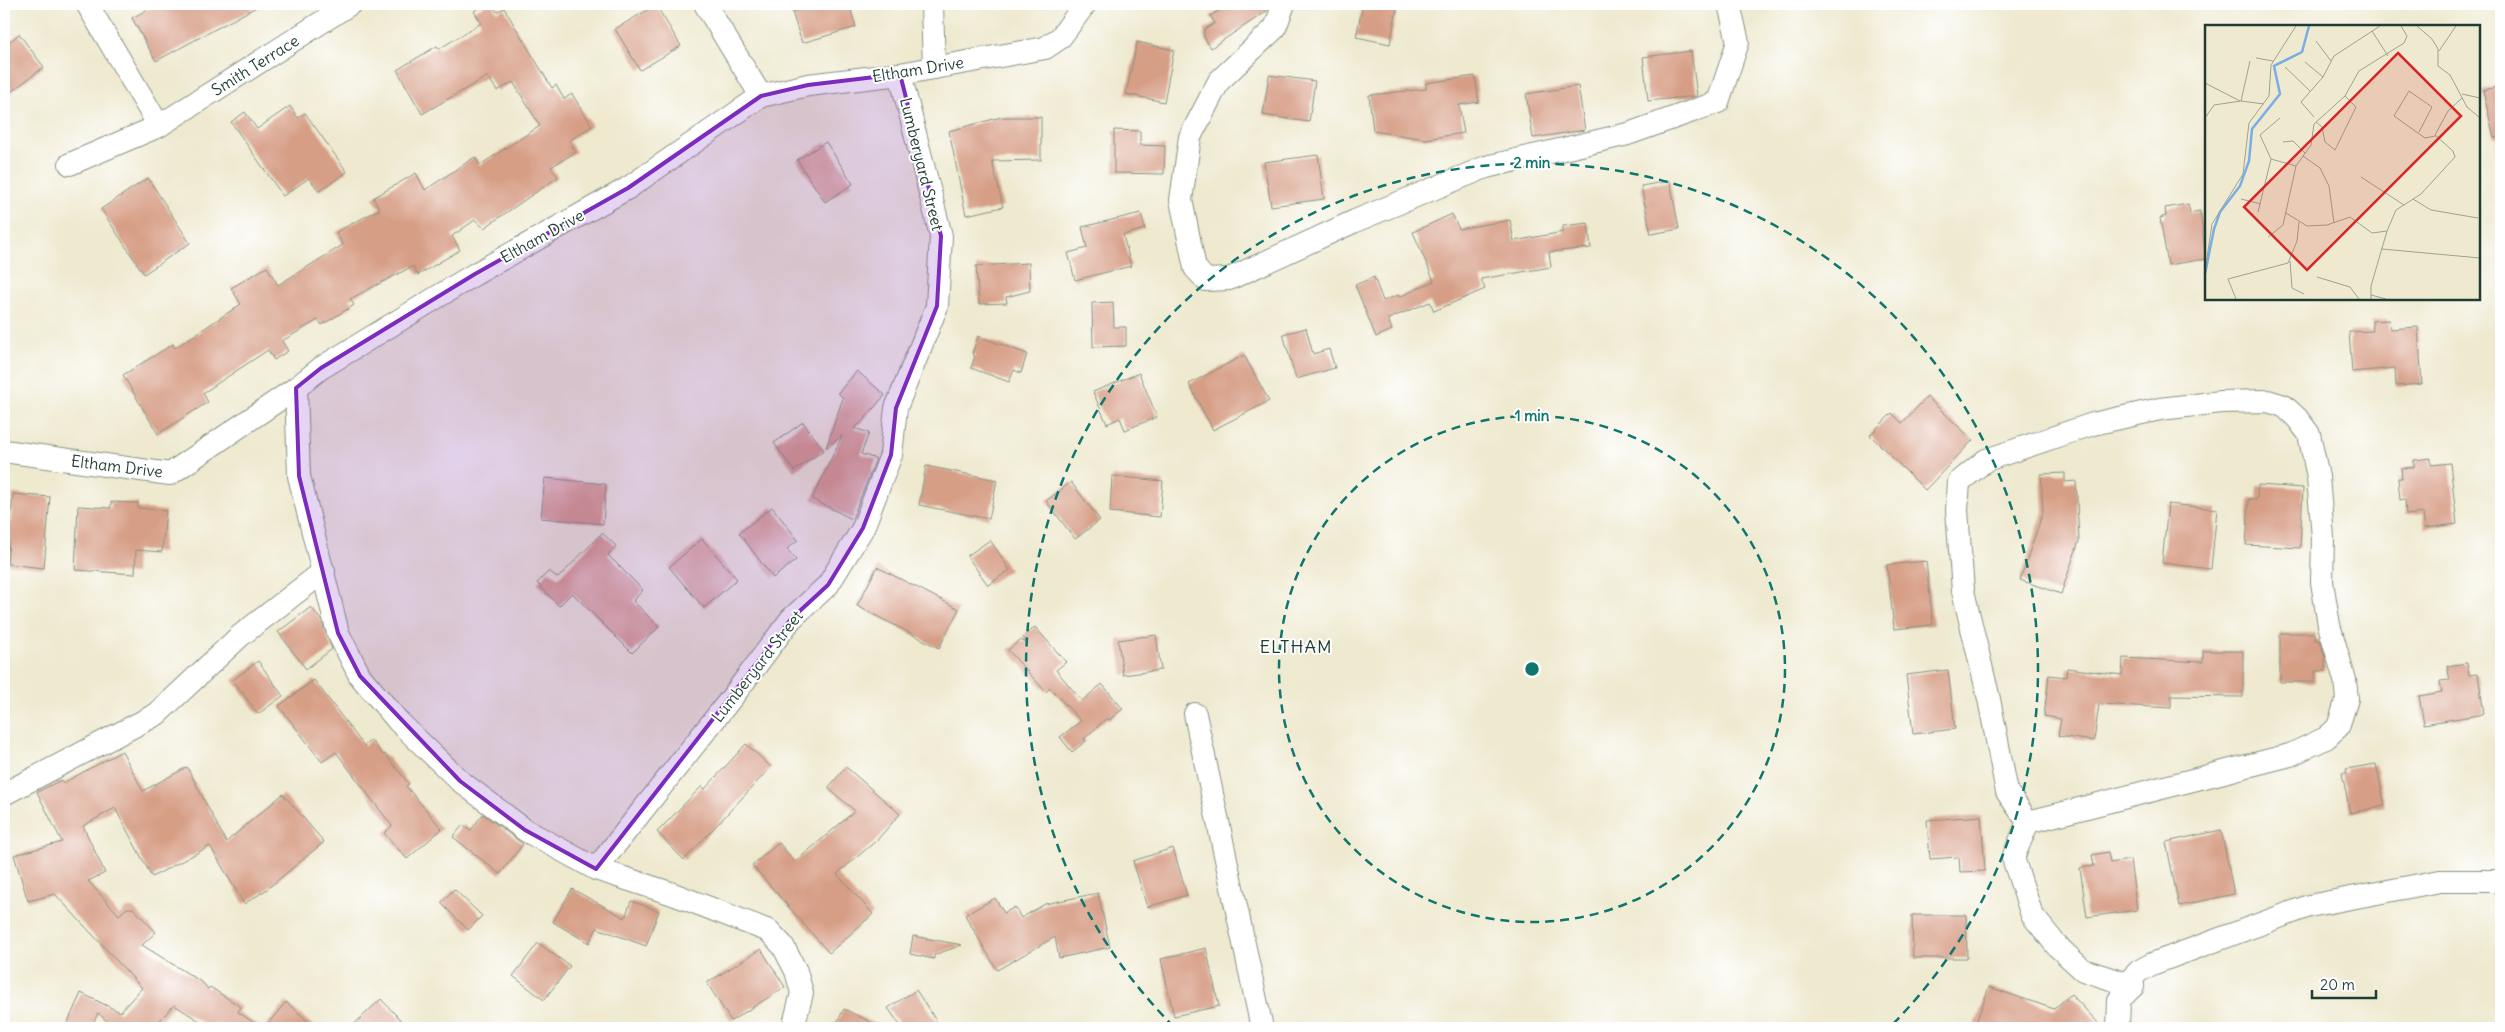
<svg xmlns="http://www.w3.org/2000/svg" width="2505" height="1032" viewBox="0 0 2505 1032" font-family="Delius,sans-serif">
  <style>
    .building { fill: #d79e86 }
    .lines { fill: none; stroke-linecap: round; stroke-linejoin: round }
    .minor-casing { stroke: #869382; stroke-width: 24 }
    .minor { stroke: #fff; stroke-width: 22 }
    .marked { fill: #7b2cbf; fill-opacity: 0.2; stroke: #7b2cbf; stroke-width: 4; stroke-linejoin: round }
    .ring { fill: none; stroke: #0f766e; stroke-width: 2.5; stroke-dasharray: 9 6 }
    .labels { text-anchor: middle; stroke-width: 4; stroke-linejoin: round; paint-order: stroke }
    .street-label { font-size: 16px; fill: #1f3d34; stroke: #fff }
    .neighbourhood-label { font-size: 18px; letter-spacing: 1px; fill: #1f3d34; stroke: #fff }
    .inset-river { fill: none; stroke: #79ade6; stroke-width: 2.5 }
    .inset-road { fill: none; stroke: #9ba491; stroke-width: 1 }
    .view { fill: #d62828; fill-opacity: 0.15; stroke: #d62828; stroke-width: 2.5 }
    .inset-edge { fill: none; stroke: #1f3d34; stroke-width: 2.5 }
    .centre { fill: #0f766e; stroke: #fff; stroke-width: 2.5 }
    .ring-label { font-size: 15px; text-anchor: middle; font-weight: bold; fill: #0f766e; stroke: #fff; stroke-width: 4; stroke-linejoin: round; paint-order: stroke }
  </style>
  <rect width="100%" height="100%" fill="#fff"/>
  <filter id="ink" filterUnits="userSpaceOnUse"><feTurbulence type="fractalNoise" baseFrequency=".02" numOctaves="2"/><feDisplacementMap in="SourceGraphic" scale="10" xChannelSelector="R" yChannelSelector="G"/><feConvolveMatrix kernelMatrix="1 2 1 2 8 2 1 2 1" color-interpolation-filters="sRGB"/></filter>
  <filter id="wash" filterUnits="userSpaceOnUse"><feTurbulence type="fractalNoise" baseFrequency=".0096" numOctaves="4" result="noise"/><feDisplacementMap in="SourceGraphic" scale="20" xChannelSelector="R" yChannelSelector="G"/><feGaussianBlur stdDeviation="1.12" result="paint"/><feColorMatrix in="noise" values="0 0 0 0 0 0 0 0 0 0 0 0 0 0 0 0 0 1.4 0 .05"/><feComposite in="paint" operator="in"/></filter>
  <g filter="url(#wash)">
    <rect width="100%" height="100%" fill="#eee9cf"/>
    <g id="blocks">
      <g class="building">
        <polygon points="157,4 262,4 156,61 132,18"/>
        <polygon points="486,4 492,4 497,12 504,8 552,88 556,85 564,99 572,94 592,126 569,141 576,152 551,167 558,177 484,228 475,220 452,236 460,250 418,275 413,266 350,299 354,305 322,325 318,320 282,341 288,351 274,360 268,350 203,393 208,402 158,434 123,375 173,344 175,348 241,304 231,288 267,267 278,285 343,245 336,232 380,209 373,198 416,173 425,190 475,157 480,165 540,126 513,82 497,91 488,76 422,114 397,70 437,46 439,49 481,23 474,11"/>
        <polygon points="817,4 849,4 856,27 802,43 792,12"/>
        <polygon points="1230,4 1270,4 1267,11 1211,48 1204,37 1204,30 1215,23 1210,16"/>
        <polygon points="1363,4 1398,4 1390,44 1356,37"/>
        <polygon points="656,5 681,46 640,70 615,29"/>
        <polygon points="19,34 44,67 4,97 4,46"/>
        <polygon points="1137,42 1174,50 1164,102 1126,94"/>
        <polygon points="1691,51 1697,96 1648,101 1643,57"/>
        <polygon points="1269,75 1315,81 1309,122 1263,115"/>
        <polygon points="1475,76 1479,102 1459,105 1464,133 1426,139 1373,131 1369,95 1426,89 1426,83"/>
        <polygon points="1578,86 1585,130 1533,138 1526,94"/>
        <polygon points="2501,86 2501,137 2494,138 2483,90"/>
        <polygon points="290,106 298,118 305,113 347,172 319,191 309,178 283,196 231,122 245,112 257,129"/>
        <polygon points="1001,117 1041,117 1041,160 992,161 1003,207 966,215 949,131"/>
        <polygon points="1114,130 1140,131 1140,145 1165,146 1164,174 1114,173"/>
        <polygon points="826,142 853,184 825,202 797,160"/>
        <polygon points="1318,155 1324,199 1271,206 1264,162"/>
        <polygon points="148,178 190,243 144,274 101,209"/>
        <polygon points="1670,181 1679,229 1651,234 1641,186"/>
        <polygon points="2188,204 2190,213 2200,211 2206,259 2168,265 2160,218 2166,216 2165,208"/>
        <polygon points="1141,213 1145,229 1123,235 1131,266 1075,280 1068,253 1087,248 1082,227"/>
        <polygon points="1452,214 1459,229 1510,220 1514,241 1563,232 1563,226 1588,223 1591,248 1549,252 1551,267 1481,279 1485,289 1434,311 1430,302 1388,319 1392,330 1376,337 1355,285 1374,277 1383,301 1398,295 1399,297 1434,281 1413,232"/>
        <polygon points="1029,263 1030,291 1006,297 1007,303 979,304 976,266"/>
        <polygon points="1113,302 1114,327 1126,327 1126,346 1093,347 1092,303"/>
        <polygon points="2389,320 2390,329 2418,327 2422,384 2396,386 2395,368 2352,372 2349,332 2373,331 2372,321"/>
        <polygon points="1306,328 1313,354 1329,349 1335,368 1296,379 1283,334"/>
        <polygon points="978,336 1027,354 1021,373 1014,370 1009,382 971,368 975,356 972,354"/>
        <polygon points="1244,355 1269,401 1213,430 1189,384"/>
        <polygon points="857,371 885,395 862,422 854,428 869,433 861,454 876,459 852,519 812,499 842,436 826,448 843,398 838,393"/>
        <polygon points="1139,373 1157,417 1125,430 1120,418 1107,424 1093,392"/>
        <polygon points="1927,397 1973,440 1925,490 1870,435 1892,413 1902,423"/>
        <polygon points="803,422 824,450 794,471 774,443"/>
        <polygon points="2431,458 2431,465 2450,463 2457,524 2425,528 2423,513 2406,515 2405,499 2400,500 2398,478 2402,478 2401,468 2414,467 2414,460"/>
        <polygon points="926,466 997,480 989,519 919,505"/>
        <polygon points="2065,473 2065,482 2076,481 2079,541 2061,594 2020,580 2043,512 2041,474"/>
        <polygon points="1112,476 1163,481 1160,517 1110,512"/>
        <polygon points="545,478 606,484 603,524 541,518"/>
        <polygon points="1071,482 1100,520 1075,539 1046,501"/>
        <polygon points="2258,485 2303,488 2300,548 2246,545 2249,499 2257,499"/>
        <polygon points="13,494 50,497 44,568 7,564"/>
        <polygon points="111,502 138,503 138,508 166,511 162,552 136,550 135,574 75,570 78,506 111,508"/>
        <polygon points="2168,504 2217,509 2211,569 2162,563"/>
        <polygon points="772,507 798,540 787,549 796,560 773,578 739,533"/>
        <polygon points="602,533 616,546 608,555 643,590 633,601 659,627 632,653 572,593 559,606 537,583 549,571 558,578"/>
        <polygon points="702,539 737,579 704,608 669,567"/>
        <polygon points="990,540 1010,570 988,585 967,556"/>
        <polygon points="1926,561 1933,625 1894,629 1887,565"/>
        <polygon points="877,567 959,609 939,648 857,606"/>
        <polygon points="311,607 321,620 332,649 306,669 278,632"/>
        <polygon points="1035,627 1066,662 1056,670 1082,701 1102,684 1123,709 1109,720 1107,718 1084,739 1086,741 1072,752 1060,737 1081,721 1050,688 1046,692 1008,650 1020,640 1027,643 1023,637"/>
        <polygon points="2280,633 2315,633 2315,640 2320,640 2325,658 2325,671 2315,671 2315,682 2280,682"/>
        <polygon points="1156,635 1161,670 1123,675 1118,640"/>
        <polygon points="2203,651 2243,651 2243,697 2171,696 2171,708 2099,704 2094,741 2058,736 2061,719 2044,716 2049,675 2066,677 2067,668 2122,675 2123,658 2203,662"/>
        <polygon points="258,661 283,696 258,714 233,680"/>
        <polygon points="2467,663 2469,675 2478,674 2484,714 2424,724 2419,696 2442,692 2440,681 2450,680 2447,666"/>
        <polygon points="1948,670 1955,729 1913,734 1906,675"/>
        <polygon points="314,680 364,746 371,740 383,755 385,754 409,784 406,786 442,829 407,859 384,833 392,826 336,752 322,762 279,706"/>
        <polygon points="746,744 771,767 684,860 657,832 702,786 705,789"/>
        <polygon points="122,751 143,791 187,767 226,842 283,794 324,842 266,890 244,904 210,846 152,877 115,808 83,826 105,873 88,881 119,915 127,908 133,908 156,932 142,945 203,983 208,989 210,987 241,1007 238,1012 262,1028 211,1028 174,1005 153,1028 105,1028 110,1024 98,1013 91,1028 76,1028 67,1024 81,993 120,1012 142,988 55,894 28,901 14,855 62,842 37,792 61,780 63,783"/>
        <polygon points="2376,764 2385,806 2350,813 2342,773 2347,773 2346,769"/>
        <polygon points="846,767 900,814 877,840 837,874 873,914 829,953 752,865 779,843 795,862 855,811 828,788"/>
        <polygon points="483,814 523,844 500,874 453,837 463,825 471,830"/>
        <polygon points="1981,816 1985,871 1960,872 1959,857 1930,859 1927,820"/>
        <polygon points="2221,830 2234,894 2179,906 2166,842"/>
        <polygon points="1173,848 1187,895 1147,907 1133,861"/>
        <polygon points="2108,852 2110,863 2130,860 2137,910 2087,917 2080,868 2094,866 2092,855"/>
        <polygon points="454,889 482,916 468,930 441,903"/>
        <polygon points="572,889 625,918 631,901 659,911 646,946 597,928 589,943 553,922"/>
        <polygon points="1098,893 1110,947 1059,958 1055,937 997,970 965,915 995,898 1004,913 1015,907 1021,918 1045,904"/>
        <polygon points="1912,915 1966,915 1967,958 1913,958"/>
        <polygon points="913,936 962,945 934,955 934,959 910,954"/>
        <polygon points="538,943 570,966 544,1000 513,976"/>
        <polygon points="1206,948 1219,1006 1174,1016 1161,959"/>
        <polygon points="761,949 785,987 731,1021 707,983"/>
        <polygon points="1989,987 2054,1009 2071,994 2103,1028 1974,1028"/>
        <polygon points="916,990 941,1028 902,1028 888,1008"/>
        <polygon points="381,999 408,1028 350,1028"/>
        <polygon points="286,1002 316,1028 264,1028"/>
        <polygon points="844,1009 883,1028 834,1028"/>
      </g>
    </g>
  </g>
  <g filter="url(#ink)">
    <use href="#blocks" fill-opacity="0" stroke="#869382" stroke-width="1"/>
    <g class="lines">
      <g class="minor-casing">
        <g id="minor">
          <polyline points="87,4 159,126"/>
          <polyline points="705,4 761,96"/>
          <polyline points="932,4 934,68"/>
          <polyline points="1284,4 1275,28 1219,81 1190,137 1181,200 1195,268 1206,280 1229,279 1355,221 1486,167 1628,134 1718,102 1738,42 1729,4"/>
          <polyline points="70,164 159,126 350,4"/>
          <polyline points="296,388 299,476 338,633 360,676 398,721 460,781 525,830 596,869 673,894 769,931 783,946 796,971 802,993 793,1028"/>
          <polyline points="4,451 170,474 296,388 321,368 475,274 628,188 761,96 808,85 900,74 1045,48 1060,38 1085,4"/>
          <polyline points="1195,714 1262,1028"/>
          <polyline points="4,794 157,714 240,636 324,571"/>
          <polyline points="2028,822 2290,755 2326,738 2338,727 2347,699 2345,680 2329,625 2322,582 2323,538 2318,477 2309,434 2297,418 2284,406 2268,401 2221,402 2160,409 2093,424 1986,460 1959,482 1957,510 1963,591 1989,699 2007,792 2028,822 2013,858 2032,915 2057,946 2083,970 2133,986"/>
          <polyline points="596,869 733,696 791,619 828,585 863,528 891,455 896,408 937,306 941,236 900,74"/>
          <polyline points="2118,1028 2119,1000 2133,986 2130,980 2139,971 2152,964 2309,906 2440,881 2501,881"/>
        </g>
      </g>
      <use href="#minor" class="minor"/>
    </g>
  </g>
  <path class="marked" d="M900 74 941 236 937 306 896 408 891 455 863 528 828 585 791 619 596 869 525 830 460 781 360 676 338 633 299 476 296 388 321 368 475 274 628 188 761 96 808 85Z"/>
  <g class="ring">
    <circle cx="1532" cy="669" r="253"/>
    <path d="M1174 1027A506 506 0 1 1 1890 1027"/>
  </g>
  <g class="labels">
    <g class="street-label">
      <text transform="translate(255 65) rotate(-32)" y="6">Smith Terrace</text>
      <text transform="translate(918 69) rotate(-9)" y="6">Eltham Drive</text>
      <text transform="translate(922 164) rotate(76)" y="6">Lumberyard Street</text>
      <text transform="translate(542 236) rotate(-29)" y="6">Eltham Drive</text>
      <text transform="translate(117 466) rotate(7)" y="6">Eltham Drive</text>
      <text transform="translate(757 666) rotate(-52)" y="6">Lumberyard Street</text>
    </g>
    <g class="neighbourhood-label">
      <text x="1296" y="653">ELTHAM</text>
    </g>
  </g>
  <g transform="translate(2205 25)">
    <rect width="275" height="275" fill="#eee9cf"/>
    <path class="inset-river" d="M0 249 9 204 15 187 35 161 44 136 47 104 75 69 69 41 97 27 104 1"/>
    <path class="inset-road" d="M212 1 227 14 233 24V41L245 50 262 82 275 93M167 6 183 31M111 16 126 36M234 26 251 1M51 33 68 36M100 37 118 52M80 42 105 66M0 58 35 76M257 69 275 73M36 76 45 36M109 92 96 77 118 52 129 31 175 1M0 93 9 80 36 76 59 79M111 97 117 102 120 117 130 125 151 82 140 71M214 107 227 82 204 66 189 91 220 113 230 111M78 117 88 116 100 128M98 131 115 143 124 161 129 198M66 134 91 141M156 152 199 180M36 174 56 179M208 174 226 185 273 193M53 187 66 134 55 110 75 93M81 188 102 201 122 200 145 192 167 208 182 206 166 261V274M182 206 191 185 216 169 250 132 248 126 230 110 243 86 257 73M63 212 78 200 91 141 106 120 109 99 140 71 154 46 199 18 202 11 196 1M177 224 275 233M85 236 87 263 99 269M0 246 7 199 38 149 44 98 64 71 66 40 91 1M112 252 145 262 154 274M166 270 181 274M31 274 23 254 83 238 92 216 94 197"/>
    <path class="view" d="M193 28 256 91 102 245 39 182Z"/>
    <rect width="275" height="275" class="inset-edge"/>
  </g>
  <circle cx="1532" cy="669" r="8" class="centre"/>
  <g class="ring-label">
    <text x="1532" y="168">2 min</text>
    <text x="1532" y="421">1 min</text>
  </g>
  <rect width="2505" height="1032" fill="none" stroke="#fff" stroke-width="20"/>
  <path d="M2312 990v8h64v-8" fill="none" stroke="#1f3d34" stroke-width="2.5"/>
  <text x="2320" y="990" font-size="15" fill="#1f3d34" stroke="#ffffff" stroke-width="4" paint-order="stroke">20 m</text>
</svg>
